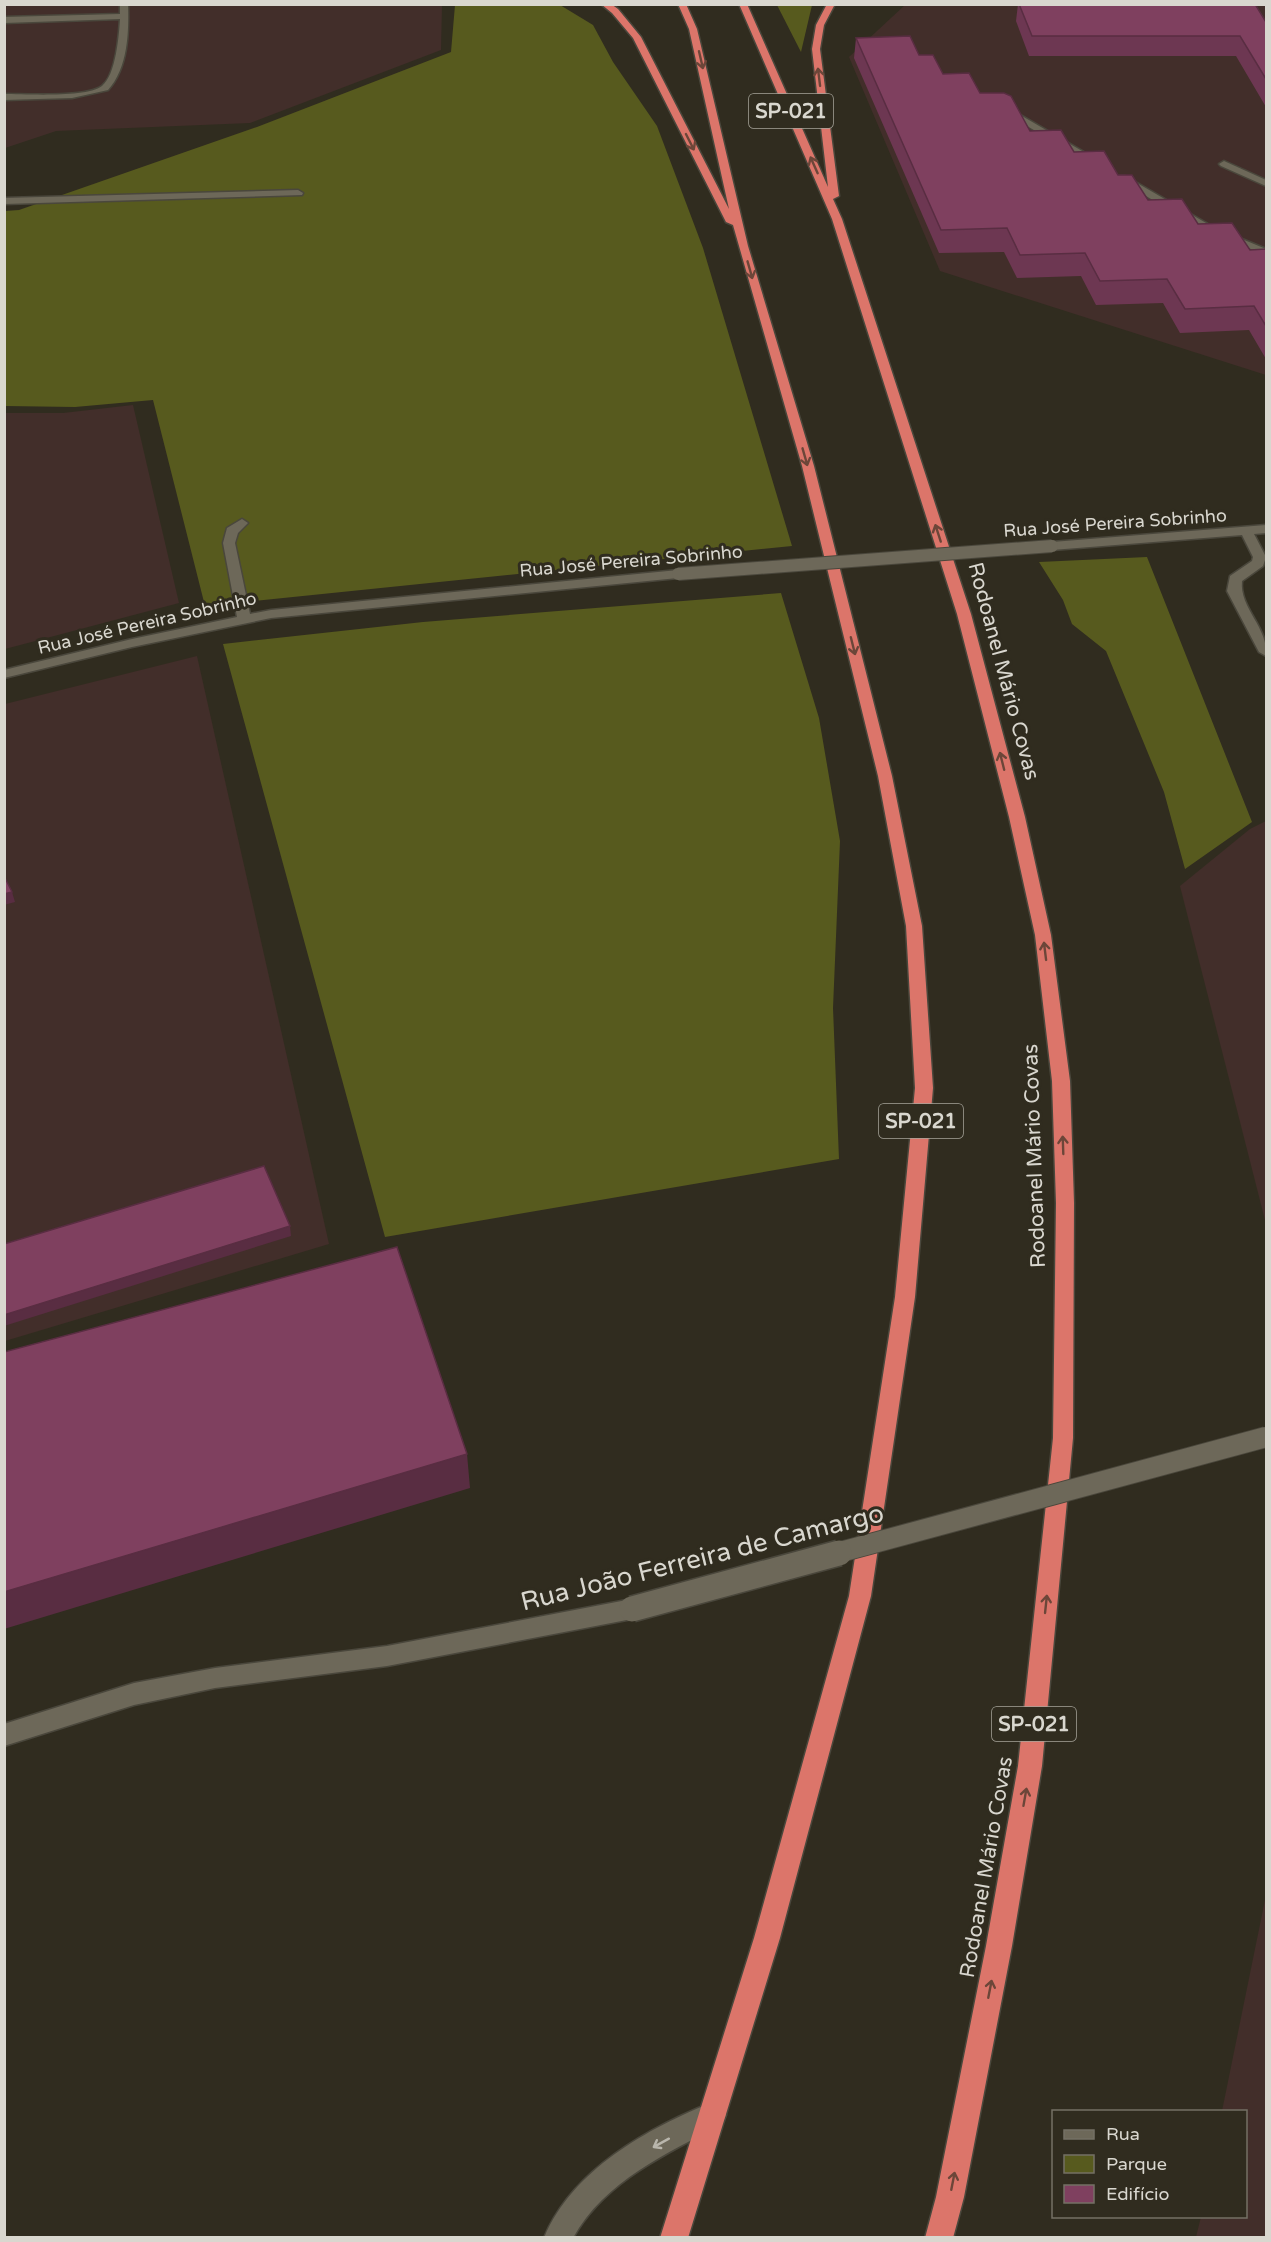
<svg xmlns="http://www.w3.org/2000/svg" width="1271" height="2242" viewBox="0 0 1271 2242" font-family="'Varela Round',sans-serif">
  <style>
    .industrial { fill: #422e2a }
    .green { fill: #575a1e }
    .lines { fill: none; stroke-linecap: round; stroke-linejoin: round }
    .minor-casing { stroke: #4a473c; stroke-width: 3 }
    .highway-casing { stroke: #4a473c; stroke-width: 3 }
    .minor { fill: #6d6859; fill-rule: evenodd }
    .highway { fill: #dc756a; fill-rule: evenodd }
    .minor-bridge-far2-casing { stroke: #4a473c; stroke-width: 14; stroke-linecap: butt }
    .minor-bridge-far1-casing { stroke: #4a473c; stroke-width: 22; stroke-linecap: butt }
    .minor-bridge-casing { stroke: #4a473c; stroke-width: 28; stroke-linecap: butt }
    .minor-bridge-far2 { stroke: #6d6859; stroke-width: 12 }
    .minor-bridge-far1 { stroke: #6d6859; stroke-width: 20 }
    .minor-bridge { stroke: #6d6859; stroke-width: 25 }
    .wall { fill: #6d3752 }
    .shaded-wall { fill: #592d42 }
    .building { fill: #7f405f; stroke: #592d42; stroke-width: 1.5 }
    .oneway { stroke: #6c4639 }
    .oneway2 { stroke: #b9b6ac }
    .labels { text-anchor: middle; stroke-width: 6; stroke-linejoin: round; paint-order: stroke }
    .far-street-label { font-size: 18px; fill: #d9d7cf; stroke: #302c1f }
    .shield { fill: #302c1f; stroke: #a6a49a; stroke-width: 1.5 }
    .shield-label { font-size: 20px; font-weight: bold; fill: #d9d7cf }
    .street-label { font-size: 21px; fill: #d9d7cf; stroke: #302c1f }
    .near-street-label { font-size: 26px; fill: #d9d7cf; stroke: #302c1f }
  </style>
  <rect width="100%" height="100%" fill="#302c1f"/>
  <g class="industrial">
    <polygon points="4,5 442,5 441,50 250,123 56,131 5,148"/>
    <polygon points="905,5 1266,5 1266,375 940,271 849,57"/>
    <polygon points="133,405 179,603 5,649 5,413 63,413"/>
    <polygon points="197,656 329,1244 5,1341 5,704"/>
    <polygon points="1266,821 1266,1224 1180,886 1250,829"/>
    <polygon points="1266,1895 1266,2237 1196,2237 1201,2217 1246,2216 1246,2112 1222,2111"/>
  </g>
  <g class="green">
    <polygon points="455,5 560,5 593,25 613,62 657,126 703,248 792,546 205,606 153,400 75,407 5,406 5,211 19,210 257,127 451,52"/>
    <polygon points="777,5 812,5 801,52"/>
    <polygon points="1147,557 1252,822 1185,869 1164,792 1106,651 1072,624 1063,600 1039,562"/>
    <polygon points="781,593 819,718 840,841 833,1008 839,1159 385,1237 223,644 423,622"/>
  </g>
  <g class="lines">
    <g class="minor-casing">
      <g id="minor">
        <path d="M120 4H128C129 32 128 68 108 90L72 98 4 100V94C26 94 86 98 102 86 116 75 119 35 120 19L4 23V17L120 14Z"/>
        <polygon points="1003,105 1101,162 1103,164 1095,166 1000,110 998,108"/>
        <polygon points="1224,161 1266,180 1266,186 1221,166 1219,164"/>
        <polygon points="1119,176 1125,176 1213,227 1266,249 1266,255 1205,231 1119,180"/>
        <polygon points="298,190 303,193 302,195 4,204 4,198"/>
        <polygon points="242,519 248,523 238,533 235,543 250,614 271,610 678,570 685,574 678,578 271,618 132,647 4,678 4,670 132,639 237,617 223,543 227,528"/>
        <path d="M1266 525V533L1254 534 1266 557 1263 566 1242 581C1239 608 1269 628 1266 656L1259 652 1227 591 1230 576 1252 561 1253 557 1242 535 1052 550 1046 546 1052 542Z"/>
        <polygon points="632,1599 640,1602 643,1609 640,1616 632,1619 387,1666 215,1688 134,1705 4,1746 4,1724 134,1683 215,1668 387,1646"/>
        <path d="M713 2102 722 2106 726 2115 722 2124C668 2153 604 2181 573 2238H544C572 2170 648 2128 713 2102Z"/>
      </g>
    </g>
    <g class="highway-casing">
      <g id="highway">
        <polygon points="601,4 611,4 618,9 641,37 729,209 689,29 678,4 686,4 697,29 748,246 814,466 892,776 922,926 933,1088 915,1297 871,1596 780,1938 688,2238 660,2238 754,1938 849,1596 895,1297 915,1088 906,926 878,776 802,466 733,225 726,222 633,38 612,13"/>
        <polygon points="739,4 747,4 828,187 812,49 816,25 827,4 835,4 824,25 820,49 839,196 833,199 842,219 971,614 1025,817 1051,935 1070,1081 1074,1203 1073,1438 1042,1766 1012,1946 964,2197 953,2238 925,2238 936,2197 986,1946 1018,1766 1053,1438 1056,1203 1052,1081 1035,935 1009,817 957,614 832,219"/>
      </g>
    </g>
    <use href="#minor" class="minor"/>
    <use href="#highway" class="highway"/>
    <g class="minor-bridge-far2-casing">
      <polyline id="minor-bridge-far2" points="678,574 1052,546"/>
    </g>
    <g class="minor-bridge-far1-casing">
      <polyline id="minor-bridge-far1" points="833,1554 1266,1437"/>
    </g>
    <g class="minor-bridge-casing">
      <polyline id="minor-bridge" points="632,1609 839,1553"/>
    </g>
    <use href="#minor-bridge-far2" class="minor-bridge-far2"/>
    <use href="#minor-bridge-far1" class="minor-bridge-far1"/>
    <use href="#minor-bridge" class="minor-bridge"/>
  </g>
  <g class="wall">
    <polygon points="1018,4 1255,4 1266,22 1266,107 1236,56 1029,56 1016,21"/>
    <polygon points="856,38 919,55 943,74 980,93 1030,131 1118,175 1148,200 1250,250 1266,249 1266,359 1249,330 1180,333 1163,303 1096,305 1081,276 1017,278 1004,252 939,253 854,58"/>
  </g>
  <g class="shaded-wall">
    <polygon points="12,892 15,902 4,905 4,894"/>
    <polygon points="290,1226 291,1236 4,1326 4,1315"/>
    <polygon points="467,1454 470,1488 4,1629 4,1592"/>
  </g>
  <g class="building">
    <polygon points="1019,4 1255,4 1266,22 1266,79 1240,36 1032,36"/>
    <polygon points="910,36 919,55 933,55 943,74 969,73 980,93 1004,93 1011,96 1030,131 1061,130 1074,152 1104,151 1118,175 1132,175 1148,200 1182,199 1198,224 1232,223 1250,250 1266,249 1266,326 1254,306 1185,309 1167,279 1100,281 1085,253 1020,255 1007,228 941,230 856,38"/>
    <polygon points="4,876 12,892 4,894"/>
    <polygon points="264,1166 290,1226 4,1315 4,1244"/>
    <polygon points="397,1247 467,1454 4,1592 4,1352"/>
  </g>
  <defs><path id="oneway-shaft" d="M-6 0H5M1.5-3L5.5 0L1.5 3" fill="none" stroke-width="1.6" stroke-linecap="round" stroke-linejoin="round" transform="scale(1.5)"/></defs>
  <g class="oneway">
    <use href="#oneway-shaft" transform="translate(701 60) rotate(77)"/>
    <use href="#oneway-shaft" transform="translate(819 77) rotate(-97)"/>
    <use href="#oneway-shaft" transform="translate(690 142) rotate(63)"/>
    <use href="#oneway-shaft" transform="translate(814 165) rotate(-114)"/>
    <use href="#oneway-shaft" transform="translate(750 270) rotate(74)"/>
    <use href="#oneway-shaft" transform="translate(805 457) rotate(74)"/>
    <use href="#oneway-shaft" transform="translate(938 533) rotate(-108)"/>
    <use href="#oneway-shaft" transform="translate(853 646) rotate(76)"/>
    <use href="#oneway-shaft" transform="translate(1002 761) rotate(-104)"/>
    <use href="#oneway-shaft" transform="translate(1045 951) rotate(-97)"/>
    <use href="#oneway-shaft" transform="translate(1063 1145) rotate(-92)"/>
    <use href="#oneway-shaft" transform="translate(1046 1604) rotate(-84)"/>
    <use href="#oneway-shaft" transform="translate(1025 1797) rotate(-80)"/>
    <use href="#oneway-shaft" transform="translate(990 1989) rotate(-79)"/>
    <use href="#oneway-shaft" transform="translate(953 2181) rotate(-79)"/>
  </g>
  <use class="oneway2" href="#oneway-shaft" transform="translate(661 2143) rotate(151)"/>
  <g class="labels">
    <g class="far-street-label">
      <text transform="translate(1115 523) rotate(-4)" y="6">Rua José Pereira Sobrinho</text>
      <text transform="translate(631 561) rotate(-5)" y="6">Rua José Pereira Sobrinho</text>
      <text transform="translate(147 623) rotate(-13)" y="6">Rua José Pereira Sobrinho</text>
    </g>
    <g class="shield">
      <rect x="749" y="94" width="84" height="34" rx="4.5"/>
      <rect x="879" y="1104" width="84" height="34" rx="4.5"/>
      <rect x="992" y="1707" width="84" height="34" rx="4.5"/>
    </g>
    <g class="shield-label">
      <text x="791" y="118">SP-021</text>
      <text x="921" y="1128">SP-021</text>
      <text x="1034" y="1731">SP-021</text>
    </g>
    <g class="street-label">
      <text transform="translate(1004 671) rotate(75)" y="7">Rodoanel Mário Covas</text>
      <text transform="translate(1034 1156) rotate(-92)" y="7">Rodoanel Mário Covas</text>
      <text transform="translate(986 1867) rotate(-80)" y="7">Rodoanel Mário Covas</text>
    </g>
    <g class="near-street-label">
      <text transform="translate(702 1557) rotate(-14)" y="9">Rua João Ferreira de Camargo</text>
    </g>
  </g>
  <rect width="1271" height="2242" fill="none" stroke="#d9d7cf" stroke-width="12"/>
  <rect x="1052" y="2110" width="195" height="108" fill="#302c1f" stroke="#747065" stroke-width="1.5"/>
  <rect x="1064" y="2130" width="30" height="9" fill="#6d6859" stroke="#747065" stroke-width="1.5"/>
  <text x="1106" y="2140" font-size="18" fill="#d9d7cf">Rua</text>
  <rect x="1064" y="2155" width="30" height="18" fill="#575a1e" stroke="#747065" stroke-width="1.5"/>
  <text x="1106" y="2170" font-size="18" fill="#d9d7cf">Parque</text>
  <rect x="1064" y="2185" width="30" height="18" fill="#7f405f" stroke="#747065" stroke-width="1.5"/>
  <text x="1106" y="2200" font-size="18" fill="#d9d7cf">Edifício</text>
</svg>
